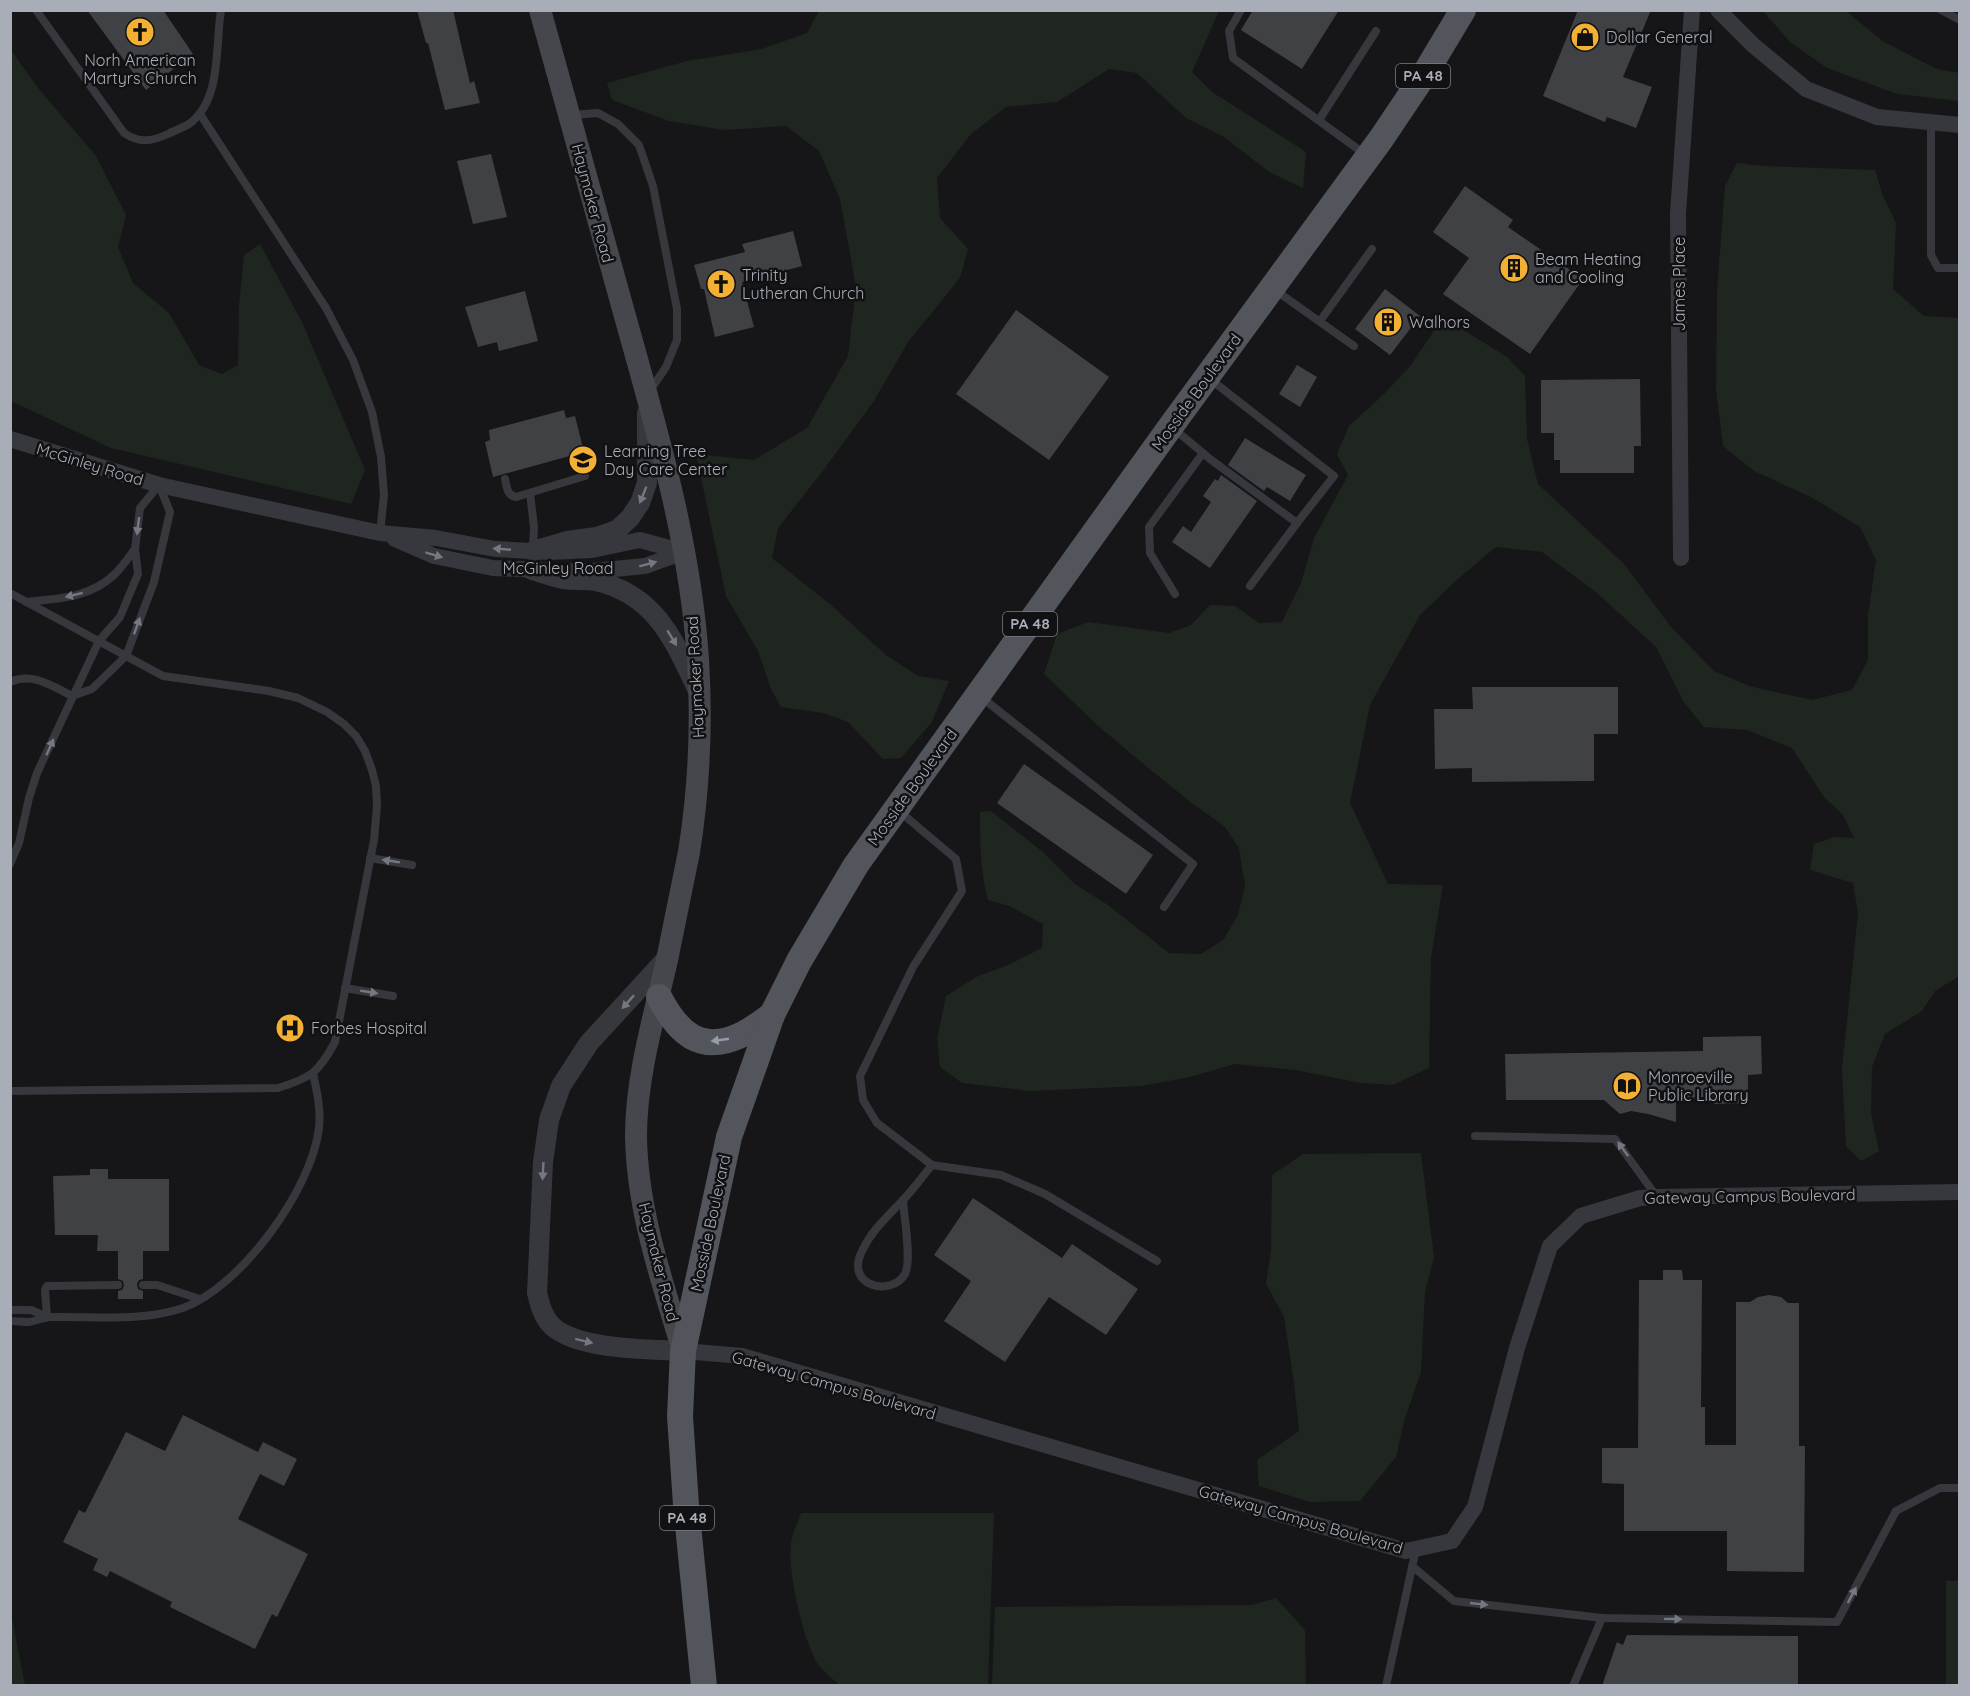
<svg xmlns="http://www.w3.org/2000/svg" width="1970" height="1696" viewBox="0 0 1970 1696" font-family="Quicksand,sans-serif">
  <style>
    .green { fill: #1e261f }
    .building { fill: #404145 }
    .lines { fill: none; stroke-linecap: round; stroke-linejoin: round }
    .service { stroke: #37383d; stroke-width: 8 }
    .minor { stroke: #37383d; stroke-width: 16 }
    .tertiary { stroke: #37383d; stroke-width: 20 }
    .secondary { stroke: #45474d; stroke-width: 22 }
    .primary { stroke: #53555c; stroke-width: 26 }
    .oneway { fill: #757881 }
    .oneway2 { fill: #979ba6 }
    .labels { text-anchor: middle; stroke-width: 5; stroke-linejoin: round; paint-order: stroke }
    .shield { fill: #111113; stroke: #7b7e86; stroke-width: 1.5 }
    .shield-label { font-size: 15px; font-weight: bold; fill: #a8adb8 }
    .poi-label { font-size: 16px; fill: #a8adb8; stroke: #111113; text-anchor: start }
    .street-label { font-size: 16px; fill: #a8adb8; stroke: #111113 }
  </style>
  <rect width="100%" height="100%" fill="#161618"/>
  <g class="green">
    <polygon points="1160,10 1219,11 1192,72 1212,92 1306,152 1303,188 1269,172 1224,137 1186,118 1137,73 1109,69 1057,102 1006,107 971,134 937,178 940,218 968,249 960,278 908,342 874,401 822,472 778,528 772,558 831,605 886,655 918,676 949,681 932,722 901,758 883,759 848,722 823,713 781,707 771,689 758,651 726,596 696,454 754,460 807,428 848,356 856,287 840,199 819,151 786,126 724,130 669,121 612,100 607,83 687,61 761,49 807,33 819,11"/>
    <polygon points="1763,11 1846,11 1884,42 1937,69 1959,73 1959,101 1897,94 1827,68 1790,42"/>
    <polygon points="10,49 39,89 96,156 126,215 118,247 133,283 169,313 199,365 222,374 238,365 239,305 244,255 260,244 302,322 365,470 351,504 111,448 11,401"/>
    <path d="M1737 163 1763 166 1875 170 1883 196 1896 223 1893 289 1924 316 1959 318V976L1935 991 1922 1011 1885 1034 1872 1067 1871 1113 1879 1151 1861 1161 1846 1146 1842 1069 1858 913 1853 883 1810 870 1814 844 1834 837 1854 838 1843 815 1824 797 1792 748 1747 730 1704 727 1683 701 1656 647 1597 593 1542 552 1496 547 1460 577 1420 615 1370 705 1350 803 1388 884 1443 885 1431 958 1429 1068 1393 1085 1361 1083 1295 1070 1235 1064 1190 1077 1142 1086 1030 1091 962 1083 940 1067 937 1039 946 996 976 977 1008 965 1042 948 1043 924 1009 906 988 900C980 871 980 842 980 812L991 811 1044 853 1075 884 1108 905 1169 953 1201 954 1223 940 1238 915 1245 886 1239 848 1224 826 1189 801 1146 766 1097 725 1044 674 1057 634 1088 622 1169 633 1191 625 1210 605 1235 606 1259 623 1282 622 1301 583 1314 538 1348 475 1337 454 1349 426 1384 394 1411 365 1443 317 1507 357 1525 376 1527 439 1538 484 1624 564 1671 627 1714 671 1749 686 1812 700 1852 690 1868 660V615L1876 560 1860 527 1811 497 1754 471 1723 446 1716 389 1717 291 1725 186Z"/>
    <polygon points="1421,1153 1434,1257 1425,1292 1421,1372 1404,1421 1396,1457 1360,1501 1310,1502 1259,1486 1257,1460 1299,1431 1294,1383 1284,1317 1266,1284 1271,1250 1272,1175 1303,1154"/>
    <path d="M801 1513H994L988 1685 842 1686C834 1681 824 1672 818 1664 803 1641 787 1570 791 1543 792 1533 798 1522 801 1513Z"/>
    <rect x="1946" y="1581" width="13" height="104"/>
    <polygon points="1276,1598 1305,1630 1306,1685 992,1685 995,1607 1252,1605"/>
    <polygon points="11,1613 25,1685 11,1685"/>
  </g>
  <g class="building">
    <polygon points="87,10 163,10 193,54 146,90"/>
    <polygon points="417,10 453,10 470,83 474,81 480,103 445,110 428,43 426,43"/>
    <polygon points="1253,10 1339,10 1302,69 1241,30"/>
    <polygon points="1578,10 1651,10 1623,77 1652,87 1636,128 1607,117 1605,122 1543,96"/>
    <polygon points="491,154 507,217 473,224 457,161"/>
    <polygon points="1465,186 1513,220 1508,227 1583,279 1530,354 1443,294 1469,258 1433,232"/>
    <polygon points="793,231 802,266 742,282 754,327 715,337 704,289 701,289 694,265 745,252 742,244"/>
    <polygon points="1385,289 1420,316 1390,355 1355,329"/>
    <polygon points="525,291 538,341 499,351 497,342 478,347 465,307"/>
    <polygon points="1016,310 1109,377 1049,460 956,394"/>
    <polygon points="1297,365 1317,377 1300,407 1279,394"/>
    <polygon points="1640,379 1641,446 1634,446 1634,473 1560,473 1560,460 1554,460 1554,433 1541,433 1541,380"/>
    <polygon points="564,410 566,418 575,416 584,452 493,477 485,442 490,440 489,430"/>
    <polygon points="1245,438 1306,475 1290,501 1267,487 1264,491 1228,465"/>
    <polygon points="1221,475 1257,501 1210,568 1172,542 1183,526 1191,532 1211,502 1203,496 1215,479 1218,481"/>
    <polygon points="1472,687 1618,687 1618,734 1594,734 1594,781 1472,782 1472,768 1435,769 1434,709 1473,709"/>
    <polygon points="1024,764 1153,855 1126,894 997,803"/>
    <polygon points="1761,1036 1762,1074 1748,1075 1748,1103 1714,1104 1714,1097 1676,1098 1676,1122 1648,1114 1631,1111 1620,1114 1604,1100 1506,1100 1505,1054 1703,1051 1703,1037"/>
    <polygon points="90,1169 108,1169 108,1179 169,1179 169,1251 143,1251 143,1279 139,1280 137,1284 138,1289 143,1291 143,1299 118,1299 118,1291 122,1290 124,1286 123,1281 118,1279 118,1251 97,1251 98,1235 55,1235 53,1176 90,1175"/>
    <polygon points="973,1198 1062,1258 1072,1244 1138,1289 1106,1335 1049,1297 1005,1362 944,1321 971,1281 934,1255"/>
    <polygon points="1663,1270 1682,1270 1683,1280 1702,1280 1701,1407 1705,1407 1705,1445 1736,1445 1736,1302 1750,1302 1758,1297 1769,1295 1781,1297 1788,1303 1799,1303 1799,1446 1805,1446 1804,1572 1727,1571 1727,1531 1624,1531 1624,1484 1602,1483 1602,1448 1638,1448 1639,1280 1663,1280"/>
    <polygon points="183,1415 258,1452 263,1442 297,1459 284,1486 260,1474 238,1519 308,1554 277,1617 272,1614 255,1649 170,1607 172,1602 110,1571 107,1577 93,1570 98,1559 63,1542 79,1510 85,1513 126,1432 165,1451"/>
    <polygon points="1627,1635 1798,1636 1798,1686 1602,1686 1617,1642 1623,1645"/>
  </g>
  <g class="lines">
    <g class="service">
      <path d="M36 10 124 133C139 143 151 142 168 134 174 131 182 128 189 124 222 100 215 47 221 10"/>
      <polyline points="1241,10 1229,31 1233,58 1366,155"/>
      <polyline points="1941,10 1960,20"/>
      <polyline points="200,114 326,308 353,360 372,412 381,457 384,495 380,533"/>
      <polyline points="572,115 598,113 618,124 639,145 653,186 677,309 677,340 666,367 649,392"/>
      <polyline points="1319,120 1376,31"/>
      <polyline points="1931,123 1931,255 1938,268 1960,268"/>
      <polyline points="1275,290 1354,346"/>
      <polyline points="1320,321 1372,249"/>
      <polyline points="1173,428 1210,459 1297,523 1334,476 1210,379"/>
      <path d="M505 479C507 487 507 496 516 497L585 476"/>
      <polyline points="530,493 534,527 533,549"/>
      <polyline points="1250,586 1297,523"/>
      <path d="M10 593 163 676 269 691 298 698 327 712 344 724 356 736 365 751 372 770 376 786 377 806 374 840 335 1042C319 1072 311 1078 278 1088L10 1091"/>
      <polyline points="1175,594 1150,553 1149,527 1203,453"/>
      <path d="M26 602C58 599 90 598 115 574 122 567 129 557 135 549"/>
      <path d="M10 682C33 672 52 686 72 696L92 689 126 656 154 582 170 512 159 485 140 508 135 549 138 574 120 617 99 641 37 773 29 798 19 843 10 864"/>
      <polyline points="981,697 1193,864 1164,907"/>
      <polyline points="899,811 956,859 962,891 913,967 860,1076 863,1100 877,1123 932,1165 1001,1175 1045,1194 1157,1261"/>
      <polyline points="370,858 412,865"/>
      <polyline points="345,988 393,996"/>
      <polyline points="1475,1136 1615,1139 1657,1197"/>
      <path d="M903 1200C904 1216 912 1261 905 1274 892 1297 844 1287 862 1251 872 1230 887 1217 902 1201 913 1190 922 1177 932 1165"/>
      <polyline points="143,1285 157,1285 200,1299"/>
      <polyline points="10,1310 31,1310 47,1317"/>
      <polyline points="47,1317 45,1290 47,1286 118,1285"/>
      <path d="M10 1321C16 1321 23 1322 29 1322 36 1321 43 1317 51 1317 95 1316 141 1322 183 1308 241 1287 312 1189 319 1128 321 1109 317 1092 313 1073"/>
      <polyline points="1412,1566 1454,1601 1602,1618 1837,1622 1896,1511 1940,1488 1960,1488"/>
      <polyline points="1386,1686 1416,1549"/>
      <polyline points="1573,1686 1602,1618"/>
    </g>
    <g class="minor">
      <polyline points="1718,10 1753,45 1806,89 1877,117 1960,125"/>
      <polyline points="10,439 159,485 380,533 436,538 495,549 549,552 592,550 640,540 684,552"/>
      <polyline points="395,539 434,556 493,568 544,570"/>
      <polyline points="1681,558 1678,214 1692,10"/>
      <polyline points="573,571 593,571 645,566 684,552"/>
      <polyline points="683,1351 742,1356 1406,1551 1452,1541 1475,1507 1517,1348 1550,1246 1581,1216 1640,1198 1657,1197 1960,1192"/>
    </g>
    <g class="tertiary">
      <polyline points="533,551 567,541 597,537 617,530 630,518 640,503 647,483 647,413"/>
      <path d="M532 570C542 573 553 577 563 579 574 581 585 579 596 581 656 595 674 640 698 691"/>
      <path d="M667 958 589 1043 561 1086 549 1120 543 1162 537 1293C540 1305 543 1317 552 1326 578 1350 648 1349 683 1351"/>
    </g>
    <path class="secondary" d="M540 10C568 110 595 210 623 309 655 424 690 540 698 659 702 723 699 789 689 852 682 888 674 924 667 960 654 1017 636 1077 636 1136 637 1210 662 1281 683 1351"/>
    <g class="primary">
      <path d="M659 997C677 1031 699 1055 741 1035 752 1030 762 1022 772 1015"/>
      <polyline points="704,1686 686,1505 680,1416 683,1351 729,1137 772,1015 799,961 856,865 1171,426 1381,139 1424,75 1463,10"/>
    </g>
  </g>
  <defs><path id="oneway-solid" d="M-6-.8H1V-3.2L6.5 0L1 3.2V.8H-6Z" transform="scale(1.5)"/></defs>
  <g class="oneway">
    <use href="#oneway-solid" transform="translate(643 495) rotate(112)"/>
    <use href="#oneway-solid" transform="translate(138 526) rotate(97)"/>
    <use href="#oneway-solid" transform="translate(502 549) rotate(-175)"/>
    <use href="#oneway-solid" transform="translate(434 555) rotate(17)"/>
    <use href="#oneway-solid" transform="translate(648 564) rotate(-15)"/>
    <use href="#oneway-solid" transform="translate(74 595) rotate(166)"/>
    <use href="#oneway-solid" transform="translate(137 626) rotate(-70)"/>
    <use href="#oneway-solid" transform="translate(672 638) rotate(59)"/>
    <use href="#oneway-solid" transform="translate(50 747) rotate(-66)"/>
    <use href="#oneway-solid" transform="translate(391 861) rotate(-171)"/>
    <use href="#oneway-solid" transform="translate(369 992) rotate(9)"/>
    <use href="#oneway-solid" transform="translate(628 1002) rotate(132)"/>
    <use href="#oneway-solid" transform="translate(1623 1149) rotate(-126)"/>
    <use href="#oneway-solid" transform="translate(543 1171) rotate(93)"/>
    <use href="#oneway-solid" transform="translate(584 1341) rotate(14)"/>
    <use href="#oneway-solid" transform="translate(1852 1595) rotate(-62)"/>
    <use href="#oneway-solid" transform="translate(1479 1604) rotate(6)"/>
    <use href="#oneway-solid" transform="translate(1673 1619) rotate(1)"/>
  </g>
  <use class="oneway2" href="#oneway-solid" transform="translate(720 1040) rotate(172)"/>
  <defs>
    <g id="church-disc" transform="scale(1.5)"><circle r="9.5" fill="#f2b134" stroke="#111113"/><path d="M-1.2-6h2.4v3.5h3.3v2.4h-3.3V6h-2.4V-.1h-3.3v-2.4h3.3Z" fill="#111"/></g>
    <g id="shop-disc" transform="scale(1.5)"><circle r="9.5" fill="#f2b134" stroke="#111113"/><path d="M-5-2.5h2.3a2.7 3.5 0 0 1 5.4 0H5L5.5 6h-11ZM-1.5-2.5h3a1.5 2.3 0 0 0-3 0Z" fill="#111"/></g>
    <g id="building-disc" transform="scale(1.5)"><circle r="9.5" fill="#f2b134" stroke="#111113"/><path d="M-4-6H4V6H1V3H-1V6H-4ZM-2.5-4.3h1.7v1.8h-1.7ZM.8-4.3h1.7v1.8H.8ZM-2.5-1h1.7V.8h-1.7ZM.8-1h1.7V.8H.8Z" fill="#111"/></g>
    <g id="school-disc" transform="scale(1.5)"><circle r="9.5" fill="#f2b134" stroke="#111113"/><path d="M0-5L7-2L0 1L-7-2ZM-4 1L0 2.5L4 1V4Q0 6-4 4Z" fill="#111"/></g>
    <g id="hospital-disc" transform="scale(1.5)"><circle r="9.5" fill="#f2b134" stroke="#111113"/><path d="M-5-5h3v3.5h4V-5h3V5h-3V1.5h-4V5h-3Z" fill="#111"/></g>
    <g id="library-disc" transform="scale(1.5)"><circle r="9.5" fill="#f2b134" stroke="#111113"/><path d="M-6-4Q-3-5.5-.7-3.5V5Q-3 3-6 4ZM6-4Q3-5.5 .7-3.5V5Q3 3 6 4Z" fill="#111"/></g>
  </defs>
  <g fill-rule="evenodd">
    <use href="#church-disc" x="140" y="32"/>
    <use href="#shop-disc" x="1585" y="37"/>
    <use href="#building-disc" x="1514" y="268"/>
    <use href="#church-disc" x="721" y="284"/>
    <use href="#building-disc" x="1388" y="322"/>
    <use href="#school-disc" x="583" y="460"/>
    <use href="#hospital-disc" x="290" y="1028"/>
    <use href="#library-disc" x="1627" y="1086"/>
  </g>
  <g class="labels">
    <g class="shield">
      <rect x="1396" y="64" width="54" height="24" rx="4.5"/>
      <rect x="1003" y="612" width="54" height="24" rx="4.5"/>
      <rect x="660" y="1506" width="54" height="24" rx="4.5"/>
    </g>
    <g class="shield-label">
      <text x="1423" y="81">PA 48</text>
      <text x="1030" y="629">PA 48</text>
      <text x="687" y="1523">PA 48</text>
    </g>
    <g class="poi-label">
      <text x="1606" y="43">Dollar General</text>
      <text x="140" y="66" text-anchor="middle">Norh American<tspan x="140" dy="18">Martyrs Church</tspan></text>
      <text x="1535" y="265">Beam Heating<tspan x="1535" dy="18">and Cooling</tspan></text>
      <text x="742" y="281">Trinity<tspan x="742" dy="18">Lutheran Church</tspan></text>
      <text x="1409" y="328">Walhors</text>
      <text x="604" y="457">Learning Tree<tspan x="604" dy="18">Day Care Center</tspan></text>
      <text x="311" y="1034">Forbes Hospital</text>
      <text x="1648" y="1083">Monroeville<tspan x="1648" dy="18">Public Library</tspan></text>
    </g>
    <g class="street-label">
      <text transform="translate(593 203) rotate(75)" y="6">Haymaker Road</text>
      <text transform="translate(1679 284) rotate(-90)" y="6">James Place</text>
      <text transform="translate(1196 392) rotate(-54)" y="6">Mosside Boulevard</text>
      <text transform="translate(90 464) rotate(17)" y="6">McGinley Road</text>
      <text x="558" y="574">McGinley Road</text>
      <text transform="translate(695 677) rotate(-93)" y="6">Haymaker Road</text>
      <text transform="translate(912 787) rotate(-54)" y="6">Mosside Boulevard</text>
      <text transform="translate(1750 1196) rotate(-1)" y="6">Gateway Campus Boulevard</text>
      <text transform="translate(710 1223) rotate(-78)" y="6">Mosside Boulevard</text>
      <text transform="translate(659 1262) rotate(76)" y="6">Haymaker Road</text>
      <text transform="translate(834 1385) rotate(16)" y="6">Gateway Campus Boulevard</text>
      <text transform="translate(1301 1519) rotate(16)" y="6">Gateway Campus Boulevard</text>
    </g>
  </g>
  <rect width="1970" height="1696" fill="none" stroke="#a8adb8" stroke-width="24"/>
</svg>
